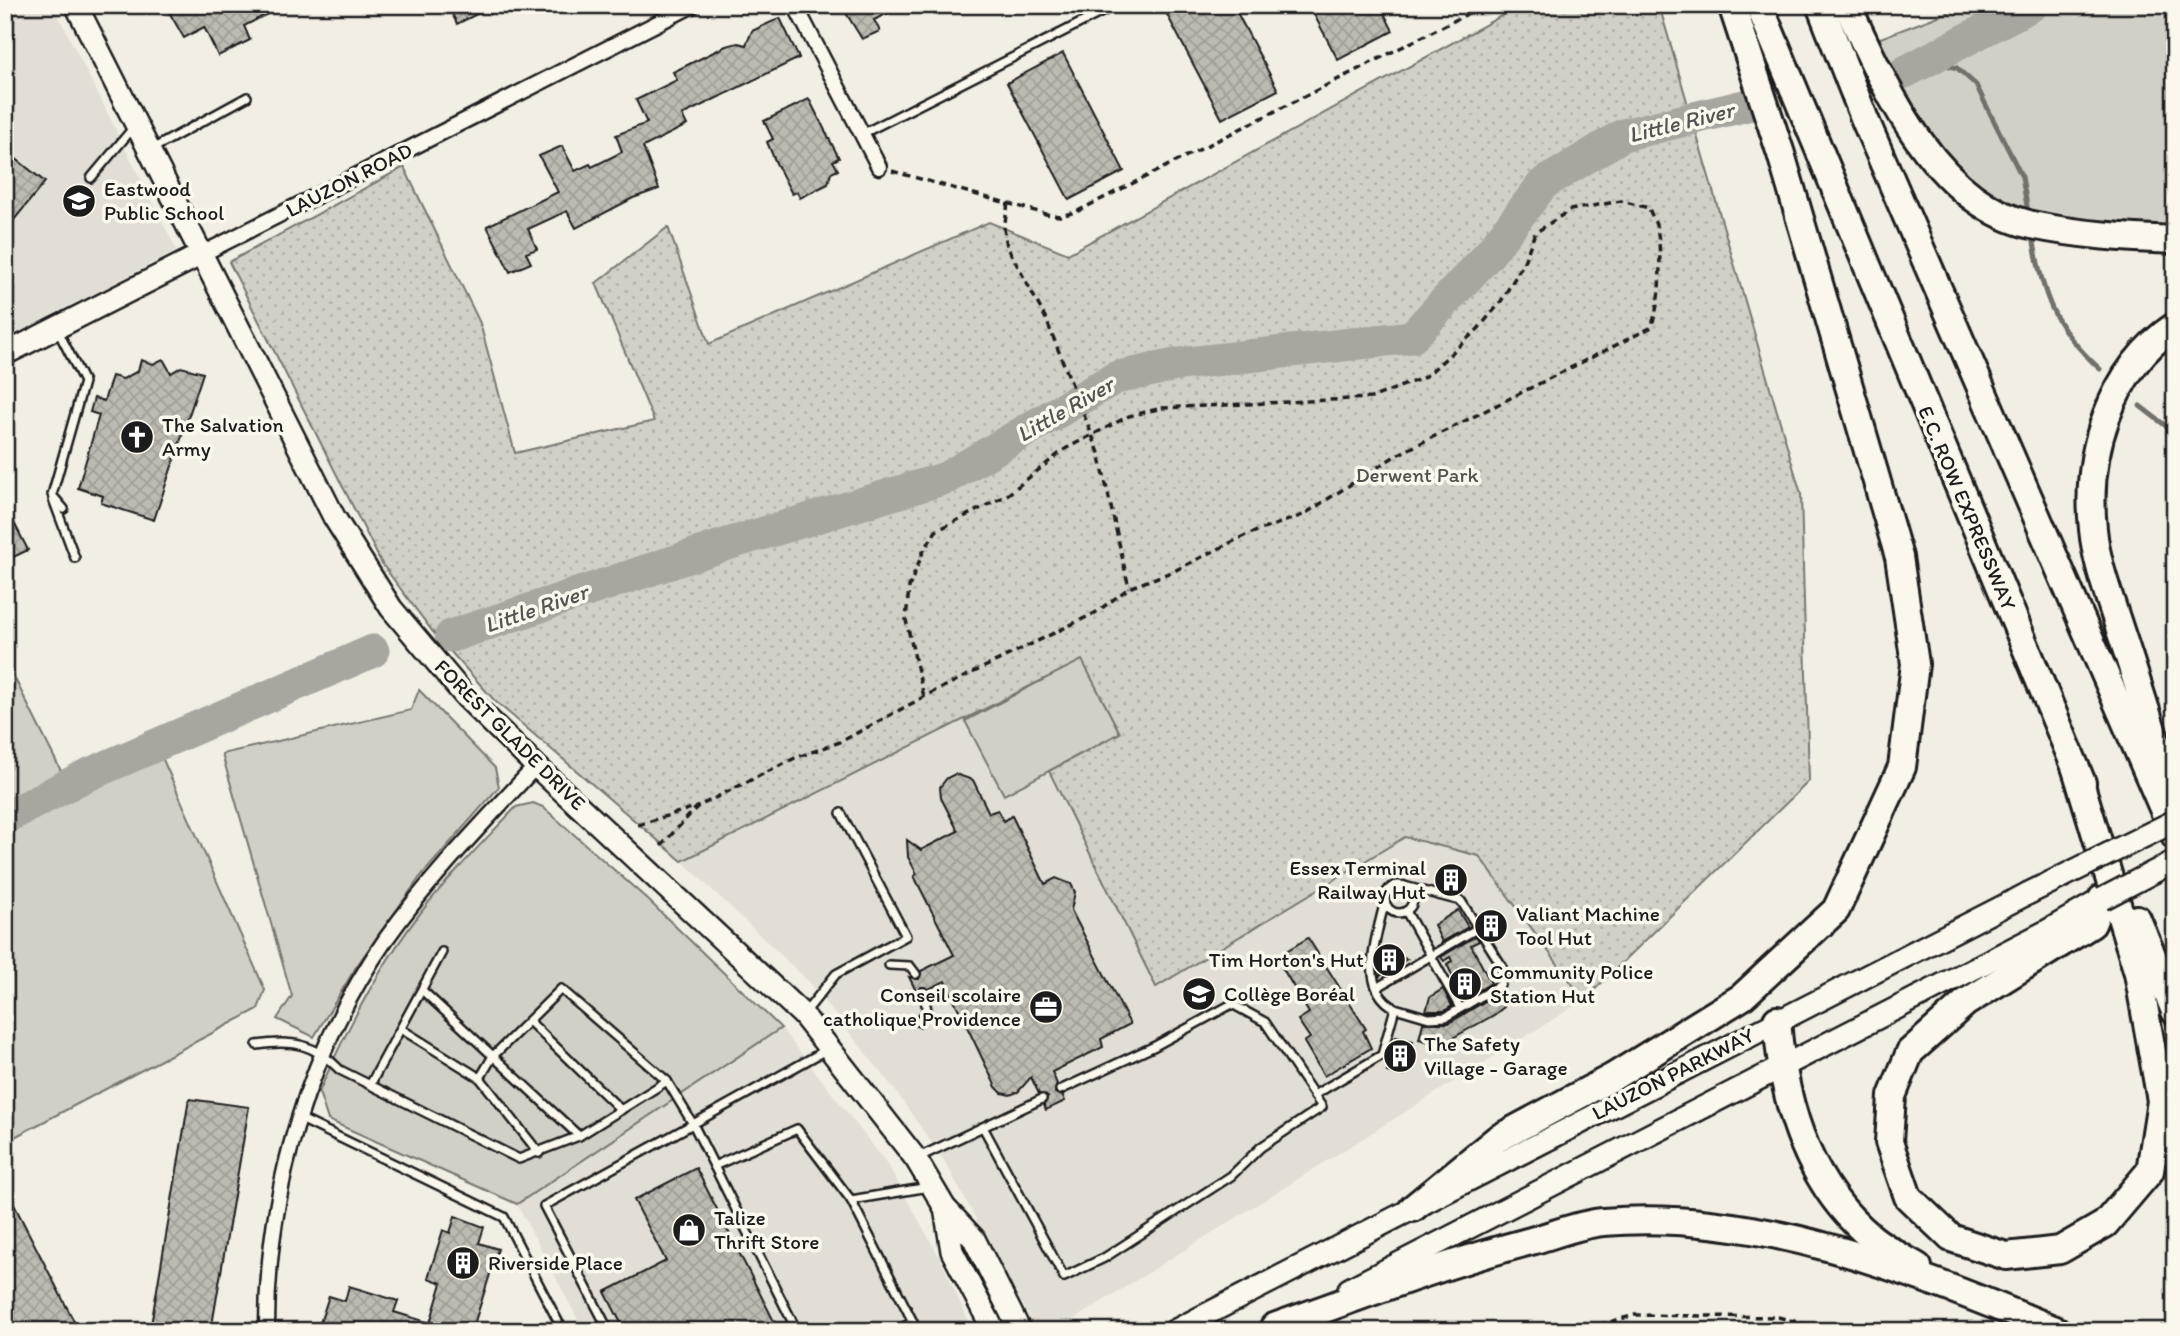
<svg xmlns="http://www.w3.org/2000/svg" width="2180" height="1336" viewBox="0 0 2180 1336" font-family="Itim,sans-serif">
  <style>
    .built { fill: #e2ded5 }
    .grass { fill: #d2cfc6; stroke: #777671; stroke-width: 2 }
    .park { fill: url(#park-dots); stroke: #777671; stroke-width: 2 }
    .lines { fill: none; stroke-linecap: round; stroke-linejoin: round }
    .stream { stroke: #716f6b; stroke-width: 5 }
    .river { stroke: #a9a6a0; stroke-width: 33 }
    .building { fill: url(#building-cross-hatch); stroke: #1c1c1c; stroke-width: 2 }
    .lane-casing { stroke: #1c1c1c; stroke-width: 12 }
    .street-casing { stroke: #1c1c1c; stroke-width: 19 }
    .secondary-casing { stroke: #1c1c1c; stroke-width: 26 }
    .highway-casing { stroke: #1c1c1c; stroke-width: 32 }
    .path { stroke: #1c1c1c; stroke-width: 3.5; stroke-dasharray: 7 5; stroke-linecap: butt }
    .lane { stroke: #fbf7ec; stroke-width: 7 }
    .street { stroke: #fbf7ec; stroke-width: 14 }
    .secondary { stroke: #fbf7ec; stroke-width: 21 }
    .highway { stroke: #fbf7ec; stroke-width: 26 }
    .secondary-bridge-casing { stroke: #1c1c1c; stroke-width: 26; stroke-linecap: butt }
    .secondary-bridge { stroke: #fbf7ec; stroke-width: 21 }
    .labels { text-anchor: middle; stroke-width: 7; stroke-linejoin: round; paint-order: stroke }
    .street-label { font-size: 21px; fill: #1c1c1c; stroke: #fbf7ec }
    .poi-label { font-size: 21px; fill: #1c1c1c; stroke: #fbf7ec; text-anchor: start }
    .park-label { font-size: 21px; fill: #53524f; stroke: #fbf7ec }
    .water-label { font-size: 23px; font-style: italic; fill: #545351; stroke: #fbf7ec }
  </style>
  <defs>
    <pattern id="park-dots" width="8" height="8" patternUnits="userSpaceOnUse" patternTransform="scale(1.75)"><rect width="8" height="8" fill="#d2cfc6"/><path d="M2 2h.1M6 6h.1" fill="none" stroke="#b4b1aa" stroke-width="1.8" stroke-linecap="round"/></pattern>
    <pattern id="building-cross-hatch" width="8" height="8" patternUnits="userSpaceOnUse" patternTransform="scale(1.75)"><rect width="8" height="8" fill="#bdbab1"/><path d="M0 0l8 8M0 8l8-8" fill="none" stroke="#a29f98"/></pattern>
  </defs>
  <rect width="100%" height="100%" fill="#f2eee4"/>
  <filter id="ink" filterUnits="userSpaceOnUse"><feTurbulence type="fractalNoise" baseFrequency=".0143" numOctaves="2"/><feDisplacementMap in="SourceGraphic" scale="14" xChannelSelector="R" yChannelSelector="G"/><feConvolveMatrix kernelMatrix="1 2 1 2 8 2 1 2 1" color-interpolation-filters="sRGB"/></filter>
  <g filter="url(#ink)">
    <g class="built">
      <polygon points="5,5 53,5 177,251 5,339"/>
      <polygon points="1082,659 1120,733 1049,771 1156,987 1405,837 1479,855 1584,1000 1055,1331 1047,1331 1030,1319 945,1162 892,1086 808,981 682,861"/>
      <polygon points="781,1028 888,1165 941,1260 973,1331 584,1331 517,1204"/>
    </g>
    <g class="grass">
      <path d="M1953 5H2175V230C2130 226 2080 228 2037 215 1953 191 1911 112 1875 40L1954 10Z"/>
      <polygon points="5,659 68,785 157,746 265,990 258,1009 5,1142"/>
      <polygon points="1082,659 1120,733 1004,795 965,721"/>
      <polygon points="419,690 495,768 499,787 420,877 356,967 314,1037 277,1019 292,996 222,754 411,710"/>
      <path d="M533 803 543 807 647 899 781 1028 517 1204 328 1120 319 1092C348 1025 383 959 429 902 456 869 487 838 516 807Z"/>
    </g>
    <polygon class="park" points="1521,5 1659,5 1801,494 1809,781 1584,1000 1479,856 1405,837 1156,987 1049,771 1120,733 1082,660 682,861 495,701 433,632 382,564 229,262 404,167 480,323 515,453 654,421 596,283 668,227 709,344 989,222 1068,254"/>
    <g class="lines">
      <g class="stream">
        <polyline points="1928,60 1957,68 1976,85 2022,177 2028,212"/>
        <path d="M2033 237C2044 300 2053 326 2100 369"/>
        <polyline points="2140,406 2175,433"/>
      </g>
      <g class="river">
        <polyline points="1905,72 2032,5"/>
        <polyline points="451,636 721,546 946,478 1115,378 1180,364 1412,337 1489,254 1543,184 1623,135 1748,105"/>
        <polyline points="5,818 83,777 373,651"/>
      </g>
    </g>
    <g class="building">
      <polygon points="165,5 285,5 244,26 250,40 218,56 204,27 184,38"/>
      <polygon points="448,5 495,5 457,24"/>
      <polygon points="841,5 904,5 874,20 880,31 862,39"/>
      <polygon points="1162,5 1233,5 1278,90 1222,119"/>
      <polygon points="1309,5 1380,5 1393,31 1338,60"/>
      <polygon points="780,18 799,58 682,115 687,125 643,147 659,189 633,198 576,228 567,211 528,229 537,249 526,253 531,263 510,272 487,226 558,192 539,156 562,146 575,171 590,164 592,167 622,152 616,135 647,123 636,100 677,80 673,72 726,46 738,43 746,45 752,31"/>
      <polygon points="1063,53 1124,171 1069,200 1007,83"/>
      <polygon points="809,99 839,158 833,161 838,170 831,173 828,184 800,198 797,192 792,194 776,163 767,142 773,139 764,121"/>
      <polygon points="5,150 45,182 5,231"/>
      <polygon points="163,359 171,373 181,367 203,373 154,520 101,503 103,496 78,488 99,415 90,412 94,398 104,401 112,376 123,379 138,371 141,360 153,364"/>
      <polygon points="5,505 28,550 5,561"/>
      <polygon points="955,774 973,780 989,813 998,810 1003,821 1012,816 1045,884 1056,878 1071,884 1075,892 1071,910 1130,1024 1101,1039 1103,1047 1052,1072 1057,1084 1055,1093 1063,1096 1065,1101 1046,1110 1044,1105 1048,1097 1039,1094 1031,1077 1018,1092 1010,1095 1002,1093 996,1087 945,981 929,989 921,987 918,995 909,977 919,979 921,971 954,955 914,876 917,874 908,857 907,840 921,850 958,831 941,798 940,787 947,778"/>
      <polygon points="1458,910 1468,927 1442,942 1434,925"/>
      <polygon points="1492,916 1500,929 1490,935 1482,922"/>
      <polygon points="1476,936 1479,941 1471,945 1491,983 1463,1000 1447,964 1452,961 1450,957 1444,961 1441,957"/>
      <polygon points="1308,938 1366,1029 1363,1031 1371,1048 1324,1076 1304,1042 1310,1038 1298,1020 1309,1013 1276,957"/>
      <polygon points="1384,952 1407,959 1380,976"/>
      <polygon points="1443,989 1452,1006 1444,1011 1426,1011 1430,997"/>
      <polygon points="1497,994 1504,1007 1494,1015 1440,1045 1419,1039 1423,1023 1449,1023"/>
      <polygon points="1396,1037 1413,1041 1404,1076 1387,1072"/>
      <polygon points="189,1099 249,1107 211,1331 150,1331"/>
      <polygon points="696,1168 779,1331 625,1331 605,1292 666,1261 634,1200"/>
      <polygon points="5,1187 79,1331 11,1331 5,1320"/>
      <polygon points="455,1216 484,1227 479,1243 498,1249 472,1331 333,1331 319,1326 329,1296 345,1301 349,1286 398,1301 394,1312 430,1323 442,1283 428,1278 443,1230 450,1233"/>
    </g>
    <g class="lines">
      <g class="lane-casing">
        <g id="lane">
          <polyline points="862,134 1116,5"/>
          <polyline points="152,149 247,97"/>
          <polyline points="91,178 133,128"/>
          <polyline points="57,329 84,382 52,495 64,509"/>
          <polyline points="53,499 75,558"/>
          <circle cx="1399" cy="899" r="14"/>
          <path d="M1385 900C1378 934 1356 987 1395 1008"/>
          <polyline points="1406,911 1460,1008"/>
          <polyline points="889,965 910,966 916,974"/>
          <polyline points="1378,987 1478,928"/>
          <polyline points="804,1014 836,974 906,936 841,813"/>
          <polyline points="529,1021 621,1110"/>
          <polyline points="919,1022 927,1011 924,992"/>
          <polyline points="401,1029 480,1078 539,1153"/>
          <path d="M257 1045C292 1040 314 1043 340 1070L519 1159 579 1136 423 991"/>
          <polyline points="480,1078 493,1056 561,989 667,1081 579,1136"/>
          <polyline points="370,1085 442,952"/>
          <polyline points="1314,1095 1382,1055 1395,1008 1429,1018 1446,1017 1500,985 1503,977 1502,966 1461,901 1404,886"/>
          <polyline points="299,1118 504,1217 563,1331"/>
          <polyline points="983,1127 1064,1277 1104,1258 1231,1176 1261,1147 1322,1107 1265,1022 1232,1004 1155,1046 1060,1090"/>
          <polyline points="917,1158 1042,1099"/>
          <polyline points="714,1166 797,1129 851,1200 913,1322 895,1331"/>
          <polyline points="851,1200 929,1187"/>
          <polyline points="609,1331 544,1206 693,1124 667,1081"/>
          <polyline points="797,1331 693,1124 826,1050"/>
        </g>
      </g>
      <g class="street-casing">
        <g id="street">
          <polyline points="795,5 879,167"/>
          <polyline points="202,254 693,5"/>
          <path d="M267 1331C266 1193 307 1053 386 939 430 877 484 822 536 766"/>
        </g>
      </g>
      <g class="secondary-casing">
        <g id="secondary">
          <polyline points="76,5 334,517 391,608 465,696 536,766 803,1015 916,1159 945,1208 974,1239 1020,1331"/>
          <polyline points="5,354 202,254"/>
          <polyline points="945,1208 952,1251 994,1331"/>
          <polyline points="1349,1289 2045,932 2102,899"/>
          <polyline points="1174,1331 2027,894"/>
        </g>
      </g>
      <g class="highway-casing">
        <g id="highway">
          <polyline points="1759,5 2082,783"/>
          <polyline points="1820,5 1865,120 2175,836"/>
          <path d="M1847 5C1885 87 1934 203 2032 225 2079 235 2127 238 2175 240"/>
          <polyline points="2076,769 2138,973 2161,1101 2150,1171 2105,1224 2060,1250 2006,1256 1951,1238 1908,1197 1889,1142 1892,1096 1910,1052 1965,1003 2092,924 2102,899"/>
          <path d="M2171 790C2154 736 2137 681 2119 627 2109 596 2096 562 2093 529 2085 455 2110 369 2175 326"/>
          <polyline points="2137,919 2175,1011"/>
          <path d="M1777 1020C1783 1102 1806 1184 1872 1238 1886 1249 1903 1258 1918 1267"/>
          <polyline points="1413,1208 1497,1139 1613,1077 1742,997 1836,910 1902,767 1915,664 1899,557 1781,154 1732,5"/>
          <path d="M1274 1327C1359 1297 1443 1264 1531 1241 1554 1235 1579 1224 1603 1222 1760 1208 1915 1273 2058 1331"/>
        </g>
      </g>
      <g class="path">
        <polyline points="892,171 1046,214 1060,216 1076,212 1485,5"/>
        <polyline points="1008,203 1004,229 1007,246 1046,319 1099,453 1129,588"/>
        <polyline points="638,825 695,807"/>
        <path d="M661 846 697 807 795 758 840 742 933 692 1095 613 1129 588 1174 571 1246 535 1303 515 1395 456 1650 328C1661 310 1662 251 1657 229 1656 222 1651 215 1649 208L1621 201 1570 210 1535 233 1523 264 1500 303 1478 329 1425 377 1371 398 1162 408 1129 416 1065 449 1007 495 936 531 923 552 909 587 906 620 924 697"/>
        <polyline points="1576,1331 1635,1315 1778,1317 1831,1331"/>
      </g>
      <use href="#lane" class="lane"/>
      <use href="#street" class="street"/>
      <use href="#secondary" class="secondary"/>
      <use href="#highway" class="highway"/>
      <g class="secondary-bridge-casing">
        <g id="secondary-bridge">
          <polyline points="2027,894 2175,821"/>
          <polyline points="2102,899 2175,861"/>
        </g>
      </g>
      <use href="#secondary-bridge" class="secondary-bridge"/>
    </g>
  </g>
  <defs>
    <g id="school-disc" transform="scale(1.75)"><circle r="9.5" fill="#1c1c1c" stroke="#fbf7ec"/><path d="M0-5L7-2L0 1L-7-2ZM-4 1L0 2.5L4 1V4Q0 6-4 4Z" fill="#fff"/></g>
    <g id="church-disc" transform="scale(1.75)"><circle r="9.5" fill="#1c1c1c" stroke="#fbf7ec"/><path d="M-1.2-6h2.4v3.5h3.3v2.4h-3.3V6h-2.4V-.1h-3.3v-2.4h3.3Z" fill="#fff"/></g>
    <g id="building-disc" transform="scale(1.75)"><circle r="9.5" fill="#1c1c1c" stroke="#fbf7ec"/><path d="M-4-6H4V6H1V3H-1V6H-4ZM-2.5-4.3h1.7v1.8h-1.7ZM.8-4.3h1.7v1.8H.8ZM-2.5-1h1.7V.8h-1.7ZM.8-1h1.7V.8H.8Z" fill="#fff"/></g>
    <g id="university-disc" transform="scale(1.75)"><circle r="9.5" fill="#1c1c1c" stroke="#fbf7ec"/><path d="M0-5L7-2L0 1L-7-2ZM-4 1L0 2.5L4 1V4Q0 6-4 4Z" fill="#fff"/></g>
    <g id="office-disc" transform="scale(1.75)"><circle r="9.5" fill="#1c1c1c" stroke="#fbf7ec"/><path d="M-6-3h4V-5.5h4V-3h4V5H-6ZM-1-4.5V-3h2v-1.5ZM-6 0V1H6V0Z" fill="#fff"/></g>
    <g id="shop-disc" transform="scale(1.75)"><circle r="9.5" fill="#1c1c1c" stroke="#fbf7ec"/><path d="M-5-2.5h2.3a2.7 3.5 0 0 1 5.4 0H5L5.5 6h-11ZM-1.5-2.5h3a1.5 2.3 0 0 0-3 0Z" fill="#fff"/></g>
  </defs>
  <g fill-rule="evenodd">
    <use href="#school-disc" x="79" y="201"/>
    <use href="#church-disc" x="137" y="437"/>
    <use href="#building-disc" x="1451" y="880"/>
    <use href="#building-disc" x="1491" y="926"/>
    <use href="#building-disc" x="1389" y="960"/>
    <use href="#building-disc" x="1465" y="984"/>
    <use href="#university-disc" x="1199" y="994"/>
    <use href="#office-disc" x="1046" y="1007"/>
    <use href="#building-disc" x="1400" y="1056"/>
    <use href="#shop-disc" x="689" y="1230"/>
    <use href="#building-disc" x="463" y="1263"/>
  </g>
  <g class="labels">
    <g class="street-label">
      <text transform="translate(349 180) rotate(-27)" y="7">LAUZON ROAD</text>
      <text transform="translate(1967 508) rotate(67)" y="7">E.C. ROW EXPRESSWAY</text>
      <text transform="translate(510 735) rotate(45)" y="7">FOREST GLADE DRIVE</text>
      <text transform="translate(1673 1074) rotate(-27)" y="7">LAUZON PARKWAY</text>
    </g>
    <g class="poi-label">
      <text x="104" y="196">Eastwood<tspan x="104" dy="24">Public School</tspan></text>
      <text x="162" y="432">The Salvation<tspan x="162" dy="24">Army</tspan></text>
      <text x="1426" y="875" text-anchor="end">Essex Terminal<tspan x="1426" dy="24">Railway Hut</tspan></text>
      <text x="1516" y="921">Valiant Machine<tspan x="1516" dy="24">Tool Hut</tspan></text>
      <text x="1364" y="967" text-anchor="end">Tim Horton's Hut</text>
      <text x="1490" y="979">Community Police<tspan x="1490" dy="24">Station Hut</tspan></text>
      <text x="1224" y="1001">Collège Boréal</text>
      <text x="1021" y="1002" text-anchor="end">Conseil scolaire<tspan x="1021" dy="24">catholique Providence</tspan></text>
      <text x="1424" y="1051">The Safety<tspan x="1424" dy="24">Village - Garage</tspan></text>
      <text x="714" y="1225">Talize<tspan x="714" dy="24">Thrift Store</tspan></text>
      <text x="488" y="1270">Riverside Place</text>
    </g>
    <g class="park-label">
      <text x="1417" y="482">Derwent Park</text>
    </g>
    <g class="water-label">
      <text transform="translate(1681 122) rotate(-14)" y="8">Little River</text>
      <text transform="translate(1065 409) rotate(-30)" y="8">Little River</text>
      <text transform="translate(536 608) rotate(-19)" y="8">Little River</text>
    </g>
  </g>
  <rect width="2180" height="1336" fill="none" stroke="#fbf7ec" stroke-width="28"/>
  <rect x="14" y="14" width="2152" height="1308" fill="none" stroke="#1c1c1c" stroke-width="2.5" filter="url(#ink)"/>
</svg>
